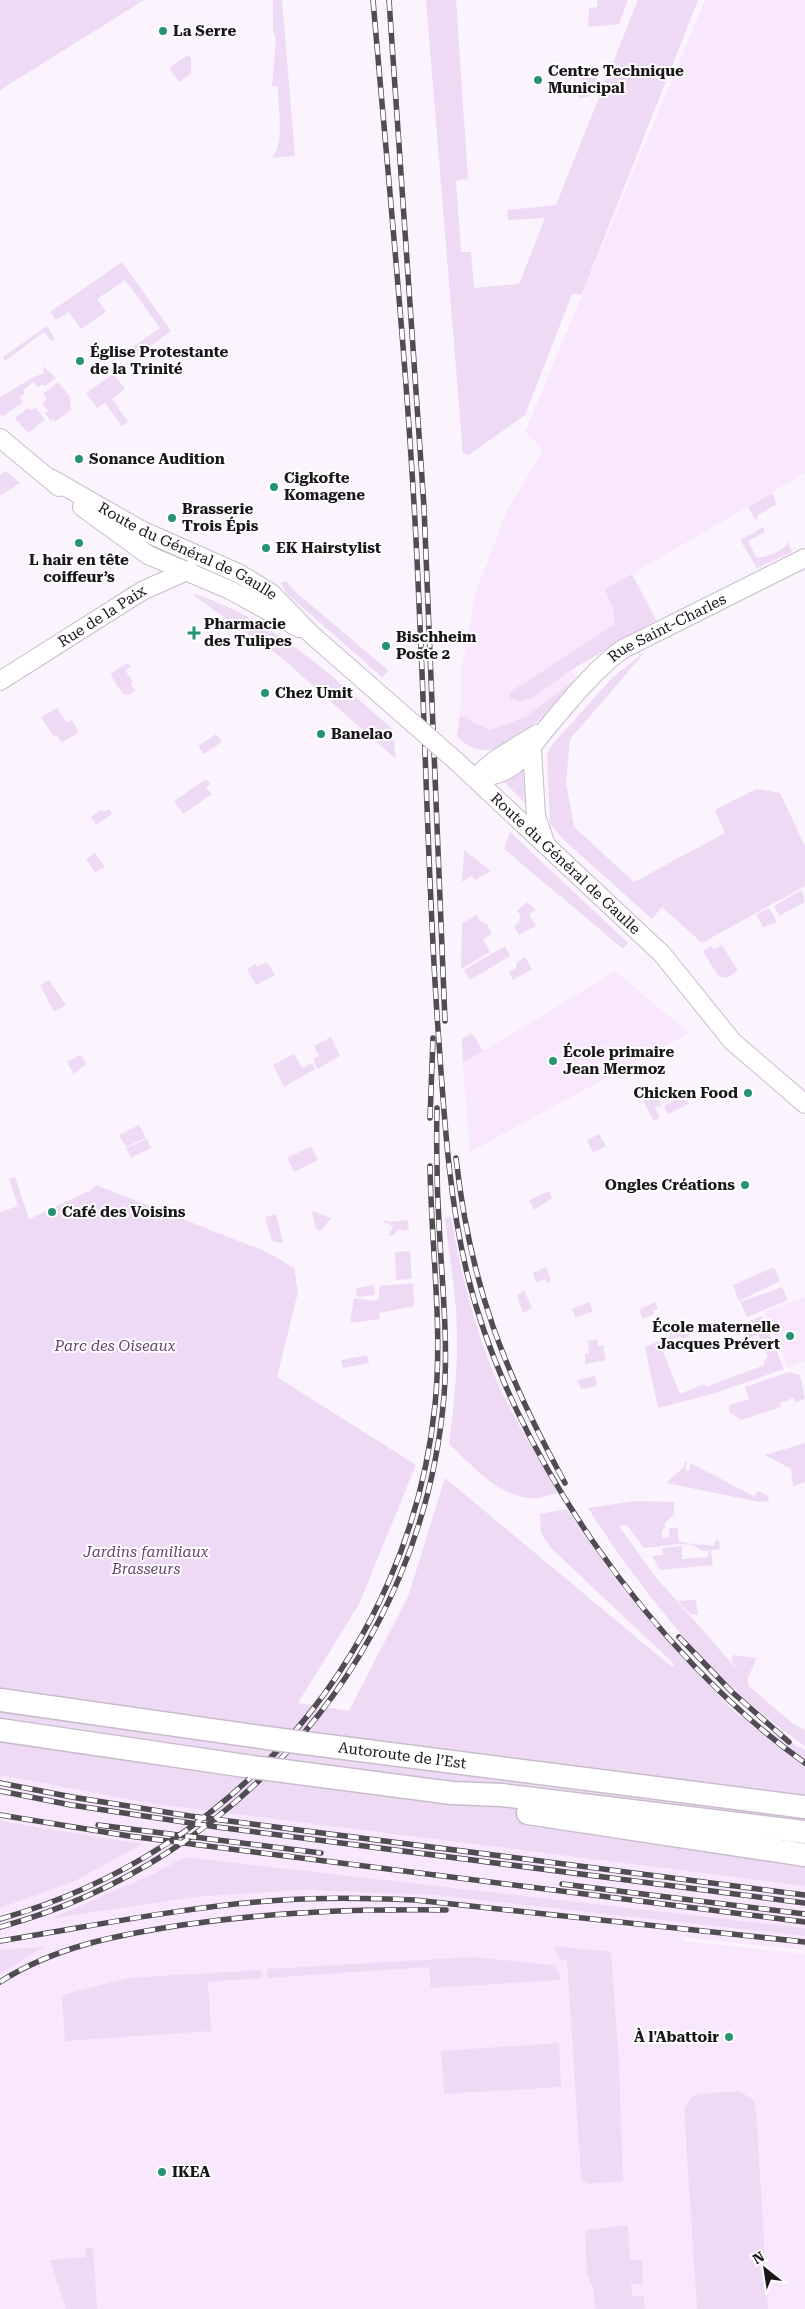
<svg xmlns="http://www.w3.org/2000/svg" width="805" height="2309" viewBox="0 0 805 2309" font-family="'Roboto Serif',serif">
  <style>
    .built { fill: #f9e7fe }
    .green { fill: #efdaf5 }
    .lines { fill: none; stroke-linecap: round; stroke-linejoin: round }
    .secondary-casing { stroke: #c9bccc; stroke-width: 20 }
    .highway-casing { stroke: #c9bccc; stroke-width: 25 }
    .secondary { stroke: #fff; stroke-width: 18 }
    .highway { stroke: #fff; stroke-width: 22 }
    .rail-casing { stroke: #514b53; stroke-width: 5.5 }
    .rail { stroke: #fff; stroke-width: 4; stroke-dasharray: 11; stroke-linecap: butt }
    .secondary-bridge-casing { stroke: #c9bccc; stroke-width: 20; stroke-linecap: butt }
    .highway-bridge-casing { stroke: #c9bccc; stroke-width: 25; stroke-linecap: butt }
    .secondary-bridge { stroke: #fff; stroke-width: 18 }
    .highway-bridge { stroke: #fff; stroke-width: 22 }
    .poi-dot { fill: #269373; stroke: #fff; stroke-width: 2 }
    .labels { text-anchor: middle; stroke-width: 4; stroke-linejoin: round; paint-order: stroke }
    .poi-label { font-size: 15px; font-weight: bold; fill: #1b161c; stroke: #fff; text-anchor: start }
    .street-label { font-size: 15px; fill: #1b161c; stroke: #fff }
    .park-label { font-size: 15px; font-style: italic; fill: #674172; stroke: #fff }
  </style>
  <rect width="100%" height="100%" fill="#fbf3fe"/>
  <g class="built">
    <polygon points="705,0 805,0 805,473 610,587 635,631 571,670 577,678 527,716 489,730 460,716 462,667 476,591 507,511 543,450 525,432"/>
    <polygon points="615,971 689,1033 470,1152 463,1064"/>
    <polygon points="805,1297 805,1361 788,1367 764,1312"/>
    <polygon points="0,1775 154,1804 805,1886 805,1928 185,1857 149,1876 53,1919 196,1897 303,1890 432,1895 805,1936 805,1950 682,1937 683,1941 805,1954 805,2309 0,2309 0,1974 44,1946 0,1950 0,1908 75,1881 143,1844 0,1821"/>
  </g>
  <g class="green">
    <polygon points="0,0 144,0 0,90"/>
    <path d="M273 0H282L295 156 272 158C285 143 278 106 278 86H272L276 41 273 29Z"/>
    <polygon points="426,0 456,0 468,179 456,181 461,252 471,252 474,288 519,284 545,218 508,220 507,210 556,205 638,0 698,0 582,294 572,294 525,415 469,455 463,454"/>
    <polygon points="597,0 628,0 619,24 588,27 589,8 597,7"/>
    <polygon points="188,55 191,58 191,74 179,82 169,68"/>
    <polygon points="584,66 593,68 597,77 590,96 578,98"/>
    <polygon points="122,262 171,331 137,356 131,348 160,328 125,280 97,299 106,312 81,329 69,312 56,320 50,312"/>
    <polygon points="47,326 55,339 51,341 44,332 5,361 3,357"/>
    <polygon points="43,366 56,378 45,386 43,384 38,387 34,382 23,390 25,393 20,397 23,402 3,416 0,414 0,397 34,377 44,373"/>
    <polygon points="113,374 125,389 112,399 128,422 122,426 105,403 97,408 86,393"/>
    <polygon points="58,382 70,397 71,410 55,422 53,419 51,421 45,413 48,411 42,403 47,399 43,394"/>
    <polygon points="28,408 30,410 36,408 45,420 28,433 15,418"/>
    <polygon points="6,471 20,483 0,496 0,475"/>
    <polygon points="772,493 777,504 757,516 758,519 755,520 748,507"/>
    <path d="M763 527 765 532 748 541 756 557C766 559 779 551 787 545V540L792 552 757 568 740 540Z"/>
    <polygon points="632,574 656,620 571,670 534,697 519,702 510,698 510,693 515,689 615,624 613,608 605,589"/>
    <polygon points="286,581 291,588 389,671 382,677 286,593 281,583"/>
    <path d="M196 594C273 621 332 675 392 729L396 759 278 655 193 595Z"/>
    <polygon points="646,651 570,739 566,783 574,827 634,882 725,833 715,810 757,789 780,793 805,846 805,886 702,943 662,907 652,919 564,840 550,824 547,755 550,747 613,677"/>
    <polygon points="128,663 131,667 125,670 133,682 131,684 135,691 129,695 123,694 110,674"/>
    <path d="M577 678C553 706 495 781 457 736L460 716 490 730 527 716Z"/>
    <polygon points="57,708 67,723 72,720 79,732 62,743 57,735 54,737 41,717"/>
    <polygon points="216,734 222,742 204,754 198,746"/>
    <polygon points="526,761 530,808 501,779"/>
    <polygon points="206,779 210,784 206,787 212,794 183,814 174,801"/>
    <polygon points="109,809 112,814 96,825 91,817 101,810 104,812"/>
    <polygon points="510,832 628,943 623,949 504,849"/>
    <polygon points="464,850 491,871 475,880 472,876 462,882"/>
    <polygon points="95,853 105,867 95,873 86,859"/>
    <polygon points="802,890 805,902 779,916 774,906"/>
    <polygon points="527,902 536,910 529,914 536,926 519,935 514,926 519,923 520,915 517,911"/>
    <polygon points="769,908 777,922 763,927 756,915"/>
    <polygon points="476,915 481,922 487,924 492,934 483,939 490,952 461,969 462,923"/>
    <polygon points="722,945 738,971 726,978 718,976 703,951 711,946 714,949"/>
    <polygon points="505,946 510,956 470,980 464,970"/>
    <polygon points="525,957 532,969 513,980 509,972 516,968 517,962"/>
    <polygon points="267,962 275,975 256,985 247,969 255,964 257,967"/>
    <polygon points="49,980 66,1005 54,1012 40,985"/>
    <polygon points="472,1033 483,1051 463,1063 462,1039"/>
    <polygon points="331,1037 340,1056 317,1069 313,1059 319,1056 314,1046"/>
    <polygon points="294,1054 302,1068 312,1063 315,1069 284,1087 273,1065"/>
    <polygon points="81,1055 86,1064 74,1074 67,1062"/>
    <polygon points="659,1087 655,1092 662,1105 655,1108 660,1118 654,1121 641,1097"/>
    <polygon points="691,1091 695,1097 687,1101 689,1104 668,1114 664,1106"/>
    <polygon points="139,1125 146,1138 126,1147 119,1135"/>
    <polygon points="599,1134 606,1146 593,1153 587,1140"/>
    <polygon points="147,1139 151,1148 131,1158 126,1148"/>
    <polygon points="311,1146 318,1160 294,1172 287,1158"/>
    <polygon points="15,1177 29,1219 91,1190 96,1185 267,1252 294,1268 298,1292 277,1377 416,1465 359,1604 298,1703 349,1711 409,1594 445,1478 672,1667 674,1664 550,1547 541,1533 540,1514 567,1509 616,1580 668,1642 713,1690 737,1714 805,1750 805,1886 154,1804 0,1775 0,1212 18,1206 9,1179"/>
    <polygon points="549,1191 552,1198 534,1210 529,1200"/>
    <polygon points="312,1211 331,1218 321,1231 316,1229"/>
    <polygon points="276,1214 283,1243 272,1241 265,1217"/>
    <path d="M451 1217C461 1273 474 1326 496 1379 513 1418 537 1456 558 1493 548 1495 538 1500 528 1498 496 1494 471 1464 449 1444 455 1399 459 1354 456 1310 454 1279 448 1249 445 1218Z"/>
    <polygon points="384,1220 390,1222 408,1220 409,1229 405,1231 399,1229 392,1236 389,1235 393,1226 383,1222"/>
    <polygon points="410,1251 412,1279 396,1280 395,1252"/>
    <polygon points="546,1267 551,1281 547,1283 545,1279 536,1283 533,1273"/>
    <polygon points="774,1267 780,1281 739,1301 733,1285"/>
    <polygon points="413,1283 414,1306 379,1313 380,1319 350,1323 354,1298 375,1301 379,1298 379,1286"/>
    <polygon points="374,1285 375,1295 357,1297 356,1288"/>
    <polygon points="782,1287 788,1300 747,1317 740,1302"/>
    <polygon points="524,1290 532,1308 523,1313 517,1296"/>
    <polygon points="589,1302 593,1311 576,1318 572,1309"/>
    <polygon points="655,1302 658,1308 653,1311 654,1314 643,1319 639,1310"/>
    <polygon points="762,1316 784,1369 712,1394 658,1408 645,1347 686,1330 688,1336 682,1339 680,1336 666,1342 667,1345 661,1347 680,1394 704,1384 706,1387 765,1365 764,1360 768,1358 758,1334 746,1339 740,1325"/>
    <polygon points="597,1339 598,1346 603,1345 606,1360 585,1364 585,1354 589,1353 588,1341"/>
    <polygon points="367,1355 369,1363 343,1368 341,1360"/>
    <polygon points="789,1372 800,1375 805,1399 795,1402 794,1398 780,1403 781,1407 741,1420 729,1412 730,1405 749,1399 745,1387"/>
    <polygon points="595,1376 597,1386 581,1389 577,1380"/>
    <polygon points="805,1443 805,1482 793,1486 791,1469 765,1455"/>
    <polygon points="685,1461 687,1463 685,1468 687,1471 690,1469 690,1463 754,1496 758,1491 768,1496 769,1501 760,1502 666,1483 684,1467"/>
    <path d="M635 1501 674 1502V1514L665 1523V1528L662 1530V1539L670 1537 669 1528H678V1540L685 1543 714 1546 715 1541 719 1540 720 1549 703 1551 693 1545 678 1544 644 1548 627 1525 619 1526 653 1574 742 1675 731 1661 733 1655 757 1658 747 1680 749 1686 791 1722 805 1730V1746C717 1686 645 1597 588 1508Z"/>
    <polygon points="682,1546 682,1559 708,1557 708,1551 711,1551 713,1565 660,1570 652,1556 663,1555 662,1548"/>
    <polygon points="696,1600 698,1615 690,1614 678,1601"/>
    <polygon points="0,1821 143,1844 75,1881 0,1908"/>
    <polygon points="185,1857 805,1928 805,1936 432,1895 303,1890 196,1897 50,1919 149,1876"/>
    <polygon points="45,1946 0,1974 0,1950"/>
    <polygon points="554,1946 611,1952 619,2064 623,2181 589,2184 583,2181 581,2177 567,1961 560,1959"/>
    <polygon points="474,1957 552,1965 558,1970 560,1980 431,1988 429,1967 267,1978 267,1969"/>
    <polygon points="261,1970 263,1978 208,1982 211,2031 65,2041 62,1995 129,1978"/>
    <polygon points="559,2043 561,2087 444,2094 441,2051"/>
    <polygon points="740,2091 753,2100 756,2109 768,2309 697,2309 684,2109 692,2097 698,2094"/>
    <polygon points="628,2225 630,2260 642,2260 643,2284 631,2284 632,2296 644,2295 645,2309 595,2309 593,2287 587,2275 585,2230"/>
    <polygon points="85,2248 93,2248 97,2309 66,2309 50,2260 86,2257"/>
  </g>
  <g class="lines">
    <g class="secondary-casing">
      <g id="secondary">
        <polyline points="0,438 59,487"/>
        <path id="s1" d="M52 479 141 530 240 574 271 593 312 635 392 705"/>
        <polyline points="82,507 148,555 230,590 299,628"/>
        <path id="s2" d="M0 681 142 591 189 570"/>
        <polyline points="532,749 536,816 545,842"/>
        <path id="s3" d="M456 761 662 954 732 1041 805 1104"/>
        <path id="s4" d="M475 777C516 777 526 752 550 724 570 700 597 667 623 649L805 558"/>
        <polyline points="475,777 495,760 537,734"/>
      </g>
    </g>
    <g class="highway-casing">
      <g id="highway">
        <polyline points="0,1700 275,1739"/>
        <polyline points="0,1730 252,1767"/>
        <path id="s5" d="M305 1743 805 1807"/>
        <polyline points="284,1771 452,1793 502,1795 805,1832"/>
        <polyline points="528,1813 805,1855"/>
      </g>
    </g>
    <use href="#secondary" class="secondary"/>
    <use href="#highway" class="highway"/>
    <g class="rail-casing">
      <g id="rail">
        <path d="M373 0C390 200 411 403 419 604 426 746 428 888 438 1029 444 1111 448 1194 467 1273 511 1455 654 1655 805 1763"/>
        <polyline points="389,0 424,507 445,1021"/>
        <polyline points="430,1118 433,1038"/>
        <path d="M456 1158C470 1284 504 1372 565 1483"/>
        <polyline points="679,1637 732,1692 789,1742"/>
        <polyline points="0,1783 72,1797 190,1816 805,1895"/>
        <polyline points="0,1791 71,1805 217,1827 805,1903"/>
        <polyline points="0,1815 129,1836 805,1922"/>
        <polyline points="98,1825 321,1853"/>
        <polyline points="562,1884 805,1914"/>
        <path d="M0 1919C236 1853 410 1650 435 1405 443 1326 431 1245 430 1166"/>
        <path d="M0 1927C243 1861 423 1648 444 1396 448 1344 443 1293 440 1242 437 1197 436 1152 437 1108"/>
        <path d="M0 1941C93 1926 188 1906 282 1900 327 1897 371 1898 415 1900L805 1942"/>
        <path d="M0 1982C56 1946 118 1935 182 1925 273 1912 355 1909 446 1910"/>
      </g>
    </g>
    <use href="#rail" class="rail"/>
    <g class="secondary-bridge-casing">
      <polyline id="secondary-bridge" points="392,705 456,761"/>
    </g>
    <g class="highway-bridge-casing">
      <g id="highway-bridge">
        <polyline points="275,1739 305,1743"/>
        <polyline points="252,1767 284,1771"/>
      </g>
    </g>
    <use href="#secondary-bridge" class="secondary-bridge"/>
    <use href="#highway-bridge" class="highway-bridge"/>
  </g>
  <g class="poi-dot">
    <circle cx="163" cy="31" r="5"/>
    <circle cx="538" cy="80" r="5"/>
    <circle cx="80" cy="361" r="5"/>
    <circle cx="79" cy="459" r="5"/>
    <circle cx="274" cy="487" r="5"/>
    <circle cx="172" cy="518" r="5"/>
    <circle cx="79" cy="543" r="5"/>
    <circle cx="266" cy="548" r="5"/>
    <path d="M191.5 625.5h5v5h5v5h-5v5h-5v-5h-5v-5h5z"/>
    <circle cx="386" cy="646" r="5"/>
    <circle cx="265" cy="693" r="5"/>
    <circle cx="321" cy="734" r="5"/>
    <circle cx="553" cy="1061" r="5"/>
    <circle cx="748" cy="1093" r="5"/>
    <circle cx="745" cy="1185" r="5"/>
    <circle cx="52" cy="1212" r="5"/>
    <circle cx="790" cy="1336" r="5"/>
    <circle cx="729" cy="2037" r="5"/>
    <circle cx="162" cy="2172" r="5"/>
  </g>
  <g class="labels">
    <g class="poi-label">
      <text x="173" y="36">La Serre</text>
      <text x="548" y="76">Centre Technique<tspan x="548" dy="17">Municipal</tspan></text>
      <text x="90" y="357">Église Protestante<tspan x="90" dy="17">de la Trinité</tspan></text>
      <text x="89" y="464">Sonance Audition</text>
      <text x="284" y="483">Cigkofte<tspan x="284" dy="17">Komagene</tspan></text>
      <text x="182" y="514">Brasserie<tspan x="182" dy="17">Trois Épis</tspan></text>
      <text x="276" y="553">EK Hairstylist</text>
      <text x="79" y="565" text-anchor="middle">L hair en tête<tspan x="79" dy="17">coiffeur’s</tspan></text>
      <text x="204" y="629">Pharmacie<tspan x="204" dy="17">des Tulipes</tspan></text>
      <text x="396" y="642">Bischheim<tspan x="396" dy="17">Poste 2</tspan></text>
      <text x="275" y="698">Chez Umit</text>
      <text x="331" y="739">Banelao</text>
      <text x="563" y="1057">École primaire<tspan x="563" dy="17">Jean Mermoz</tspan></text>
      <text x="738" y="1098" text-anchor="end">Chicken Food</text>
      <text x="735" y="1190" text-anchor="end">Ongles Créations</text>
      <text x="62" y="1217">Café des Voisins</text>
      <text x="780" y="1332" text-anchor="end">École maternelle<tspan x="780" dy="17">Jacques Prévert</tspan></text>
      <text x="719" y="2042" text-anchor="end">À l'Abattoir</text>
      <text x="172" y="2177">IKEA</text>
    </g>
    <g class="street-label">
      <text dy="5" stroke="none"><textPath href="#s1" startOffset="154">Route du Général de Gaulle</textPath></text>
      <text dy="5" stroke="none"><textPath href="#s2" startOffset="121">Rue de la Paix</textPath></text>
      <text dy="5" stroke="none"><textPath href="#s4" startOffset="250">Rue Saint-Charles</textPath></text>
      <text dy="5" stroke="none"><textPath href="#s3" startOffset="150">Route du Général de Gaulle</textPath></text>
      <text dy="5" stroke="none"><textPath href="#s5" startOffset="98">Autoroute de l’Est</textPath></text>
    </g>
    <g class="park-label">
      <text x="115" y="1351">Parc des Oiseaux</text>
      <text x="146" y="1557">Jardins familiaux<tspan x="146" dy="17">Brasseurs</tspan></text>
    </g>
  </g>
  <g transform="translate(765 2269) rotate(330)" stroke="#ffffff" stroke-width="4" paint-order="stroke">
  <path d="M0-4L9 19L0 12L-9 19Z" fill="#1b161c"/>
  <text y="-8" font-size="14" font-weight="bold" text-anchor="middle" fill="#1b161c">N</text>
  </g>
</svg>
